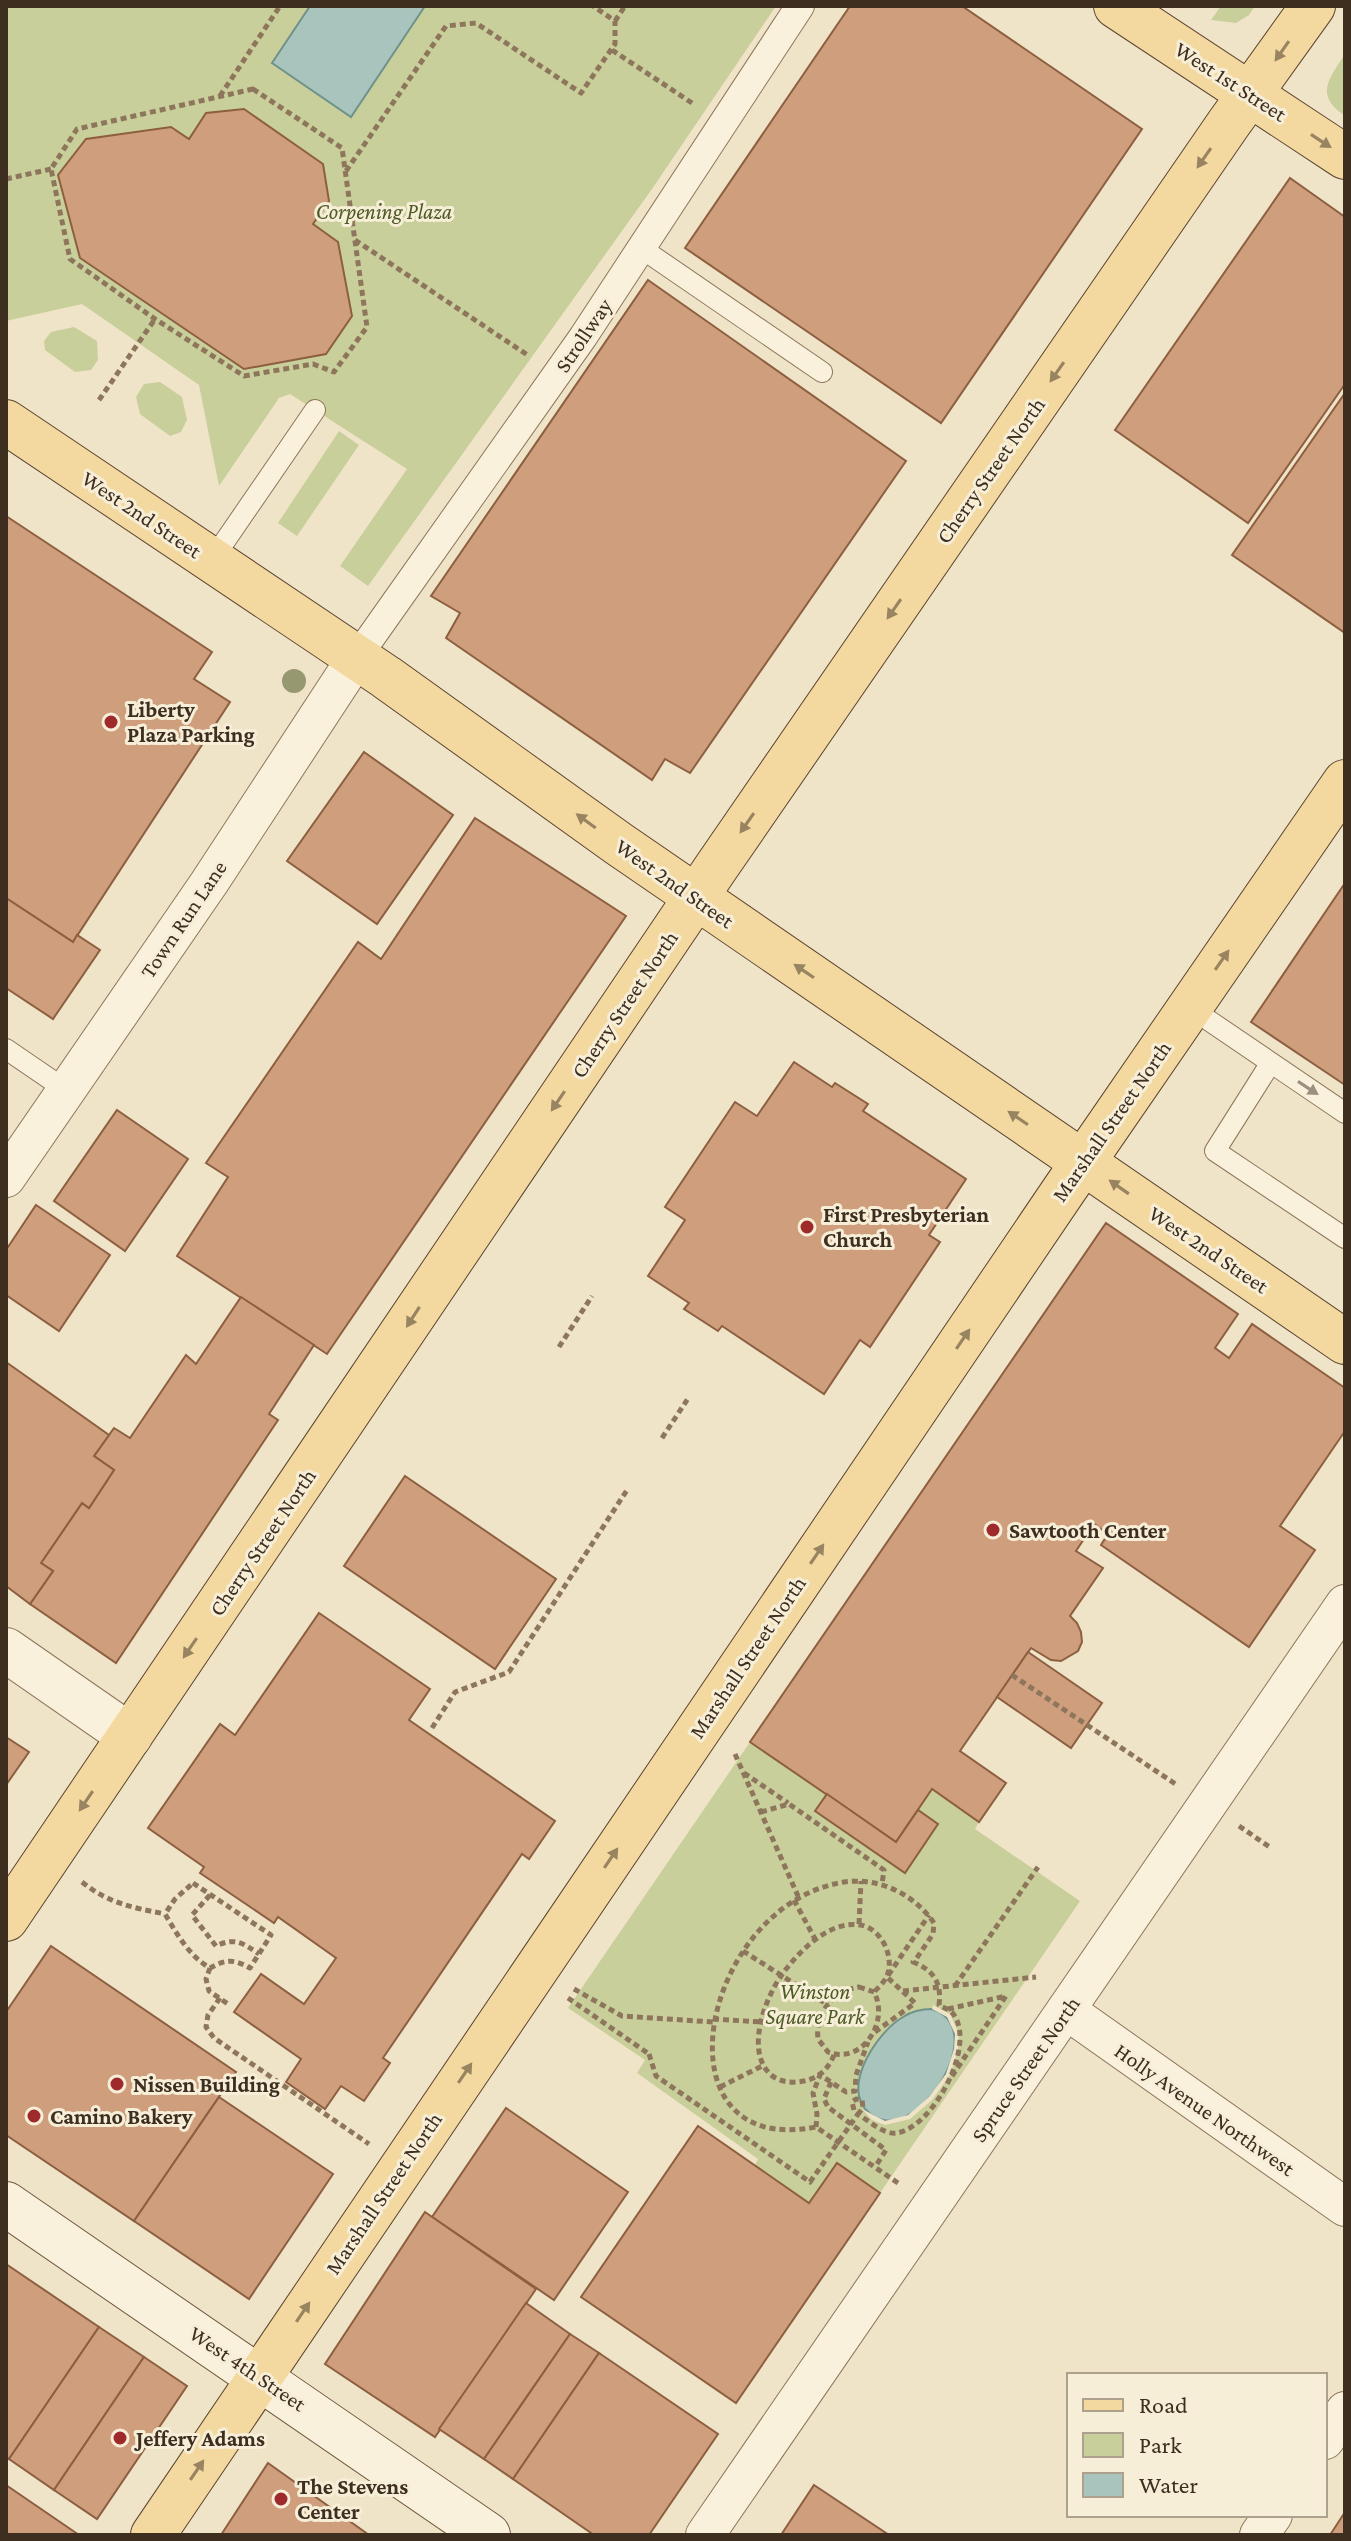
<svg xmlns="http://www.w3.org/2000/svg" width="1351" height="2541" viewBox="0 0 1351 2541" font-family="'Crimson Pro',serif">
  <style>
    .green { fill: #c9cf9b }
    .water { fill: #a9c4bc; stroke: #6f938a; stroke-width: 2 }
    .pier { fill: #f0e4c8 }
    .building { fill: #cf9f7d; stroke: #8d5f41; stroke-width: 2 }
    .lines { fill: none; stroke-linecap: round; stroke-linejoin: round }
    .service-casing { stroke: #8d765c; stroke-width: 22 }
    .pedestrian-casing { stroke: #8d765c; stroke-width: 30 }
    .minor-casing { stroke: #8d765c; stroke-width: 40 }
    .tertiary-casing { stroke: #8d765c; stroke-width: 46 }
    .secondary-casing { stroke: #6f573f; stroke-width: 46 }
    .primary-casing { stroke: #5b4430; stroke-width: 46 }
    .path { stroke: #8d765c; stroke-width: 5; stroke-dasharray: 6 4; stroke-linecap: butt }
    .service { stroke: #faf1dc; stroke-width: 20 }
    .pedestrian { stroke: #faf1dc; stroke-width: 28 }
    .minor { stroke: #faf1dc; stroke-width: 38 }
    .tertiary { stroke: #faf1dc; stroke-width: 44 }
    .secondary { stroke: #faf1dc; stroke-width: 44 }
    .primary { stroke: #f3d9a0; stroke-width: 44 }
    .path-bridge { stroke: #8d765c; stroke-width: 5; stroke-dasharray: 6 4; stroke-linecap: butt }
    .tree { fill: #96986f }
    .oneway { fill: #988460 }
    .oneway2 { fill: #9c907e }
    .poi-dot { fill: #9e2a2b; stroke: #f7eed8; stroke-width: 3 }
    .labels { text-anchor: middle; stroke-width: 6; stroke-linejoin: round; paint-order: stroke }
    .street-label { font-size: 22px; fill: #3d2e20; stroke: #f7eed8 }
    .park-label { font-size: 22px; font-style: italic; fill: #4d5a26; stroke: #f7eed8 }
    .poi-label { font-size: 22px; font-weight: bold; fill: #3d2e20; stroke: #f7eed8; text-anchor: start }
  </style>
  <rect width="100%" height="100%" fill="#f0e4c8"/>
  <g class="green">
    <polygon points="6,6 776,6 652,189 368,586 340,566 407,469 290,394 279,398 219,486 199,385 82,304 6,321"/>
    <polygon points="1221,6 1255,6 1249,15 1236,23 1211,20"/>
    <path d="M1345 54V116C1314 95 1329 79 1345 54Z"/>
    <polygon points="74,327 97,341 98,360 91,370 75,372 45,350 44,341 51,332"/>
    <polygon points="160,382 182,397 187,420 181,432 170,436 140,414 136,397 144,384"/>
    <polygon points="339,431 359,445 297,536 278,523"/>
    <polygon points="750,1742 827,1794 816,1811 904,1872 938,1824 918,1810 932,1789 979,1822 975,1829 1080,1901 880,2193 837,2163 809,2203 755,2165 758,2159 637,2073 645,2060 568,2008"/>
  </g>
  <g class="water">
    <polygon points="310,6 425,6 351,117 272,63"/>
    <path d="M932 2009C991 2028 921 2139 877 2118 834 2097 875 2033 903 2017 912 2011 921 2009 932 2009Z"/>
  </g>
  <polygon class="pier" points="933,2005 950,2014 959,2034 958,2050 950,2075 932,2100 910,2119 885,2125 872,2120 862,2109 885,2121 908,2115 929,2097 946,2074 954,2049 955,2034 947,2017 932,2009"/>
  <g class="building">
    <polygon points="850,6 962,6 1142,129 941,423 685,248"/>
    <polygon points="244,109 323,164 329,201 313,224 338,242 352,316 326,354 244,369 80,258 58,175 86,139 171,127 189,139 206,113"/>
    <polygon points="1290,178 1345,217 1345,384 1248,523 1115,430"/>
    <polygon points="648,280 906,461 690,773 665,759 652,780 446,638 460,613 431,596"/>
    <polygon points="1345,393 1345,633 1232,555"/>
    <polygon points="6,516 212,652 194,679 230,702 73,942 6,898"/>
    <polygon points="364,752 453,815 377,924 287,861"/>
    <polygon points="475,818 626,916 327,1354 177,1256 228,1177 206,1163 358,942 381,959"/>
    <polygon points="1345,883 1345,1085 1251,1022"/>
    <polygon points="6,898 73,942 77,935 100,950 53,1019 6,988"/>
    <polygon points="794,1062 832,1087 835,1083 868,1104 863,1111 966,1179 929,1235 940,1242 870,1347 860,1340 824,1394 722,1326 718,1331 684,1309 689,1303 648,1276 685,1220 665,1207 735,1102 757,1116"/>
    <polygon points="117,1110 188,1159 125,1251 54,1201"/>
    <polygon points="36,1205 110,1255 59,1331 6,1295 6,1250"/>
    <polygon points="1106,1223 1238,1314 1215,1348 1229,1358 1252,1324 1345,1388 1345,1431 1280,1526 1315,1550 1249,1647 1101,1545 1108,1534 1094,1524 1076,1551 1103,1568 1070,1616 1077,1623 1081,1632 1082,1642 1078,1651 1061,1661 1051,1660 1031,1648 960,1751 1006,1783 979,1822 932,1789 896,1842 750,1742"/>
    <polygon points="241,1297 314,1345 269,1414 278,1420 116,1663 30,1604 53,1571 41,1563 82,1503 89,1508 114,1470 94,1456 114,1428 130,1438 186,1355 196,1364"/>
    <polygon points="6,1362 109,1435 94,1456 114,1470 89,1508 82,1503 41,1563 53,1571 30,1604 6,1586"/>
    <polygon points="405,1476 556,1579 495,1669 344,1566"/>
    <polygon points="319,1613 430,1689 409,1720 555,1821 529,1859 522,1854 383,2058 390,2063 364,2101 341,2086 325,2109 286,2082 301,2059 234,2012 261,1974 304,2004 336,1958 278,1917 274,1923 200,1873 204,1867 148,1828 220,1724 235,1735"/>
    <polygon points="1028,1652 1102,1703 1071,1748 997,1697"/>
    <polygon points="6,1737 29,1752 6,1785"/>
    <polygon points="827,1794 896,1842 918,1810 938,1824 905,1873 815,1811"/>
    <polygon points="51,1946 236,2072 134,2221 6,2135 6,2012"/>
    <polygon points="219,2097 333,2174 249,2299 134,2221"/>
    <polygon points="506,2108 628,2192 554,2300 432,2217"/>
    <polygon points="698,2126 809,2203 837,2163 880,2193 736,2403 581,2297"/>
    <polygon points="425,2212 536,2289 435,2437 325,2364"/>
    <polygon points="6,2264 99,2327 9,2459 6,2457"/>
    <polygon points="526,2303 570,2334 484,2459 439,2429"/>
    <polygon points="99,2327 144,2357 54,2490 9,2459"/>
    <polygon points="570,2334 599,2353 513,2479 484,2459"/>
    <polygon points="599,2353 718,2434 649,2535 594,2535 513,2479"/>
    <polygon points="144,2357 187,2386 97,2519 54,2490"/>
    <polygon points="268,2463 369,2535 221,2535"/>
    <polygon points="6,2485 79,2535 6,2535"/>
    <polygon points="814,2485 889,2535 781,2535"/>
    <polygon points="1345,2512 1345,2535 1330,2535"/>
  </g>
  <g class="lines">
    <g class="service-casing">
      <g id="service">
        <polyline points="641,248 822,372"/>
        <polyline points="212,560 315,410"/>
        <polyline points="1189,1007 1345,1113"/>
        <polyline points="6,1049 66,1090"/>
        <polyline points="1270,1064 1215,1151 1345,1238"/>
      </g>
    </g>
    <g class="pedestrian-casing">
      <polyline id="pedestrian" points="357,657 583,337 800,6"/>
    </g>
    <g class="minor-casing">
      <g id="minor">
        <polyline points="6,1178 209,883 357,657"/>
        <polyline points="1066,2010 1345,2207"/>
        <polyline points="1325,2440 1345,2411"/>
        <polyline points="705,2535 1345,1604"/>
        <polyline points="1259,2535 1273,2515"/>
      </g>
    </g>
    <g class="tertiary-casing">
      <polyline id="tertiary" points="6,1650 130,1736"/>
    </g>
    <g class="secondary-casing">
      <polyline id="secondary" points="6,2204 488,2535"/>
    </g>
    <g class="primary-casing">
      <g id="primary">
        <polyline points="1116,6 1345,157"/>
        <polyline points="6,422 386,677 619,844 1345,1342"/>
        <polyline points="6,1919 715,869 1229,123 1313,6"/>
        <polyline points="153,2535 1064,1190 1345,782"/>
      </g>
    </g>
    <g class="path">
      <polyline points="615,21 625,6"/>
      <polyline points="612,50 695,105"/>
      <polygon points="253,89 342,148 367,327 334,372 313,364 244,376 155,319 70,259 51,169 77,129"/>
      <polyline points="220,96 280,6"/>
      <polyline points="346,171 446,26 476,23 581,93 615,44 615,21 593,6"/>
      <polyline points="6,179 51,169"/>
      <polyline points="355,240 529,356"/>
      <polyline points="99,400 155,319"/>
      <polyline points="559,1347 592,1296"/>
      <polyline points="662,1438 689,1397"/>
      <polyline points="1012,1675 1177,1785"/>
      <polyline points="432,1728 455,1692 509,1672 627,1490"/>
      <polyline points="735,1754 798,1896"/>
      <polyline points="744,1773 788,1803"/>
      <polyline points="761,1812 789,1804 884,1870 882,1884"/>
      <polyline points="1239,1826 1271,1848"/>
      <path d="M82 1882C110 1904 131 1907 165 1914"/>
      <path d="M193 1883 271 1935 250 1968C234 1959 226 1959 210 1968 189 1956 177 1934 165 1914L175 1899Z"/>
      <path d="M210 1895 192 1915 216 1946C235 1937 243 1943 259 1954"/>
      <polyline points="794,1900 815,1939"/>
      <polyline points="859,1924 861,1881"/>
      <polyline points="743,1951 828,2005"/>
      <polyline points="210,1968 206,1979 209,1991 228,2004"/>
      <polyline points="955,1986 1038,1867"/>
      <path d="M859 1987 874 1992C890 2022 862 2065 828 2052L818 2039C815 2013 833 1991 859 1987Z"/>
      <polyline points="574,1989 622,2016 713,2022"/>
      <polyline points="903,1991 1036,1977"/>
      <polyline points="220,1998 208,2015 206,2027 214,2038 369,2144"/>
      <polyline points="568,1998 649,2054"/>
      <polyline points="948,2009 1006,1996 952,2076"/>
      <polyline points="713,2019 761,2022"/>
      <polyline points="875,2032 915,2003 887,1977 929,1915"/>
      <path d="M834 2055C831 2062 827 2069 820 2074 807 2084 781 2086 769 2073 746 2049 765 1999 781 1976 798 1952 829 1920 860 1925 882 1928 896 1959 886 1978 883 1983 878 1988 874 1992"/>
      <polyline points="831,2082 824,2099 828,2107 886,2150 875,2167"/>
      <polyline points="720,2087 764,2065"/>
      <polyline points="854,2110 852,2102 856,2099 862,2100 863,2108 858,2114"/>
      <polyline points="816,2127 817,2114 813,2093 820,2075 846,2092 855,2091 856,2075 868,2042"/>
      <path d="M898 2183 816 2127C651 2159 700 1905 844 1882 879 1877 914 1894 934 1923L933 1934 916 1959"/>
    </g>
    <use href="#service" class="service"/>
    <use href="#pedestrian" class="pedestrian"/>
    <use href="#minor" class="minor"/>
    <use href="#tertiary" class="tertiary"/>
    <use href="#secondary" class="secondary"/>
    <use href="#primary" class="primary"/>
    <path class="path-bridge" d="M649 2054 656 2076 810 2182 858 2114C869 2121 884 2135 897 2133 933 2127 976 2047 954 2015 951 2010 944 2008 939 2005 942 1982 933 1970 913 1962L916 1959"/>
  </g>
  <circle class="tree" cx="294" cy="681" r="12"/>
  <defs><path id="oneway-solid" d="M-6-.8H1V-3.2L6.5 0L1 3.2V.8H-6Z" transform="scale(2)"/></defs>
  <g class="oneway">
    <use href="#oneway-solid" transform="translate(1282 51) rotate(125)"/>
    <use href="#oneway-solid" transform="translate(1321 141) rotate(33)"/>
    <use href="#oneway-solid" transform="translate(1204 158) rotate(125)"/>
    <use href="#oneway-solid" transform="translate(1057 372) rotate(125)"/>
    <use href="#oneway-solid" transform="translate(894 609) rotate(125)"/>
    <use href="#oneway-solid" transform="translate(586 821) rotate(-144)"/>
    <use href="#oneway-solid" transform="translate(747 823) rotate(125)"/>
    <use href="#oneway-solid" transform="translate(1222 960) rotate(-55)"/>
    <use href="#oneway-solid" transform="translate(804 971) rotate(-146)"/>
    <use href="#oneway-solid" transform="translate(558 1101) rotate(124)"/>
    <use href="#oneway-solid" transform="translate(1018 1118) rotate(-146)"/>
    <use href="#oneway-solid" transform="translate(1119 1187) rotate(-145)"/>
    <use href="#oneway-solid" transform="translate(413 1317) rotate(123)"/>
    <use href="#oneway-solid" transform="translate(963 1339) rotate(-56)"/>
    <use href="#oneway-solid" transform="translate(817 1554) rotate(-56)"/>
    <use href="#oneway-solid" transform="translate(190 1648) rotate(124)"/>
    <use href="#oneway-solid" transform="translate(86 1801) rotate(124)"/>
    <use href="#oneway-solid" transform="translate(611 1858) rotate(-56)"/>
    <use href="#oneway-solid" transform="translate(465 2073) rotate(-56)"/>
    <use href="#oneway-solid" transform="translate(303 2312) rotate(-56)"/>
    <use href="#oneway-solid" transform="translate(197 2470) rotate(-56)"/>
  </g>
  <use class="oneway2" href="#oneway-solid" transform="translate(1308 1088) rotate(33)"/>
  <g class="poi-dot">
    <circle cx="111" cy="722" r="8"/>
    <circle cx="807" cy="1227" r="8"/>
    <circle cx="993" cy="1530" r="8"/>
    <circle cx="117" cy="2084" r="8"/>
    <circle cx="34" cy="2116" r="8"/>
    <circle cx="120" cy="2438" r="8"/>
    <circle cx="281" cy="2499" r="8"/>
  </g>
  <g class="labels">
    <g class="street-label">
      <text transform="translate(1231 81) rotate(33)" y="8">West 1st Street</text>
      <text transform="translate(583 335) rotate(-56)" y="8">Strollway</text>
      <text transform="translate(990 470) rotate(-55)" y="8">Cherry Street North</text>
      <text transform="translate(142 514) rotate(34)" y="8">West 2nd Street</text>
      <text transform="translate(675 883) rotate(35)" y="8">West 2nd Street</text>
      <text transform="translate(183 919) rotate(-56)" y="8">Town Run Lane</text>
      <text transform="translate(624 1004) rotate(-56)" y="8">Cherry Street North</text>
      <text transform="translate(1111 1121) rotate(-55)" y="8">Marshall Street North</text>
      <text transform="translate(1209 1249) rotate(34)" y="8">West 2nd Street</text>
      <text transform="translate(262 1542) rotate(-56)" y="8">Cherry Street North</text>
      <text transform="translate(747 1657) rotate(-56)" y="8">Marshall Street North</text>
      <text transform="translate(1025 2069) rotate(-55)" y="8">Spruce Street North</text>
      <text transform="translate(1205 2109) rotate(35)" y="8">Holly Avenue Northwest</text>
      <text transform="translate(383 2193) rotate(-56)" y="8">Marshall Street North</text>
      <text transform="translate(248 2368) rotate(34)" y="8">West 4th Street</text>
    </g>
    <g class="park-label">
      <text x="384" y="219">Corpening Plaza</text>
      <text x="815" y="1999">Winston<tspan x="815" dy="25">Square Park</tspan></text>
    </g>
    <g class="poi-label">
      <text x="127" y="717">Liberty<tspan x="127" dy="25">Plaza Parking</tspan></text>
      <text x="823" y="1222">First Presbyterian<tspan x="823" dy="25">Church</tspan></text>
      <text x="1009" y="1538">Sawtooth Center</text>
      <text x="133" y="2092">Nissen Building</text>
      <text x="50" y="2124">Camino Bakery</text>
      <text x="136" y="2446">Jeffery Adams</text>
      <text x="297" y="2494">The Stevens<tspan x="297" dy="25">Center</tspan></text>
    </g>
  </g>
  <rect width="1351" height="2541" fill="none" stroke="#3d2e20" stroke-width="16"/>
  <rect x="1067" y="2373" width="260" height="144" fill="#f7eed8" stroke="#ada18e" stroke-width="2"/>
  <rect x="1083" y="2399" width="40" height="12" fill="#f3d9a0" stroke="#ada18e" stroke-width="2"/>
  <text x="1139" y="2413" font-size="24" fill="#3d2e20">Road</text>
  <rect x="1083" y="2433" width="40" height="24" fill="#c9cf9b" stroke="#ada18e" stroke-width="2"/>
  <text x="1139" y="2453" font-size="24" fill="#3d2e20">Park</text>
  <rect x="1083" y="2473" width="40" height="24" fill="#a9c4bc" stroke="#ada18e" stroke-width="2"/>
  <text x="1139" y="2493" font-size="24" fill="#3d2e20">Water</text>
</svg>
